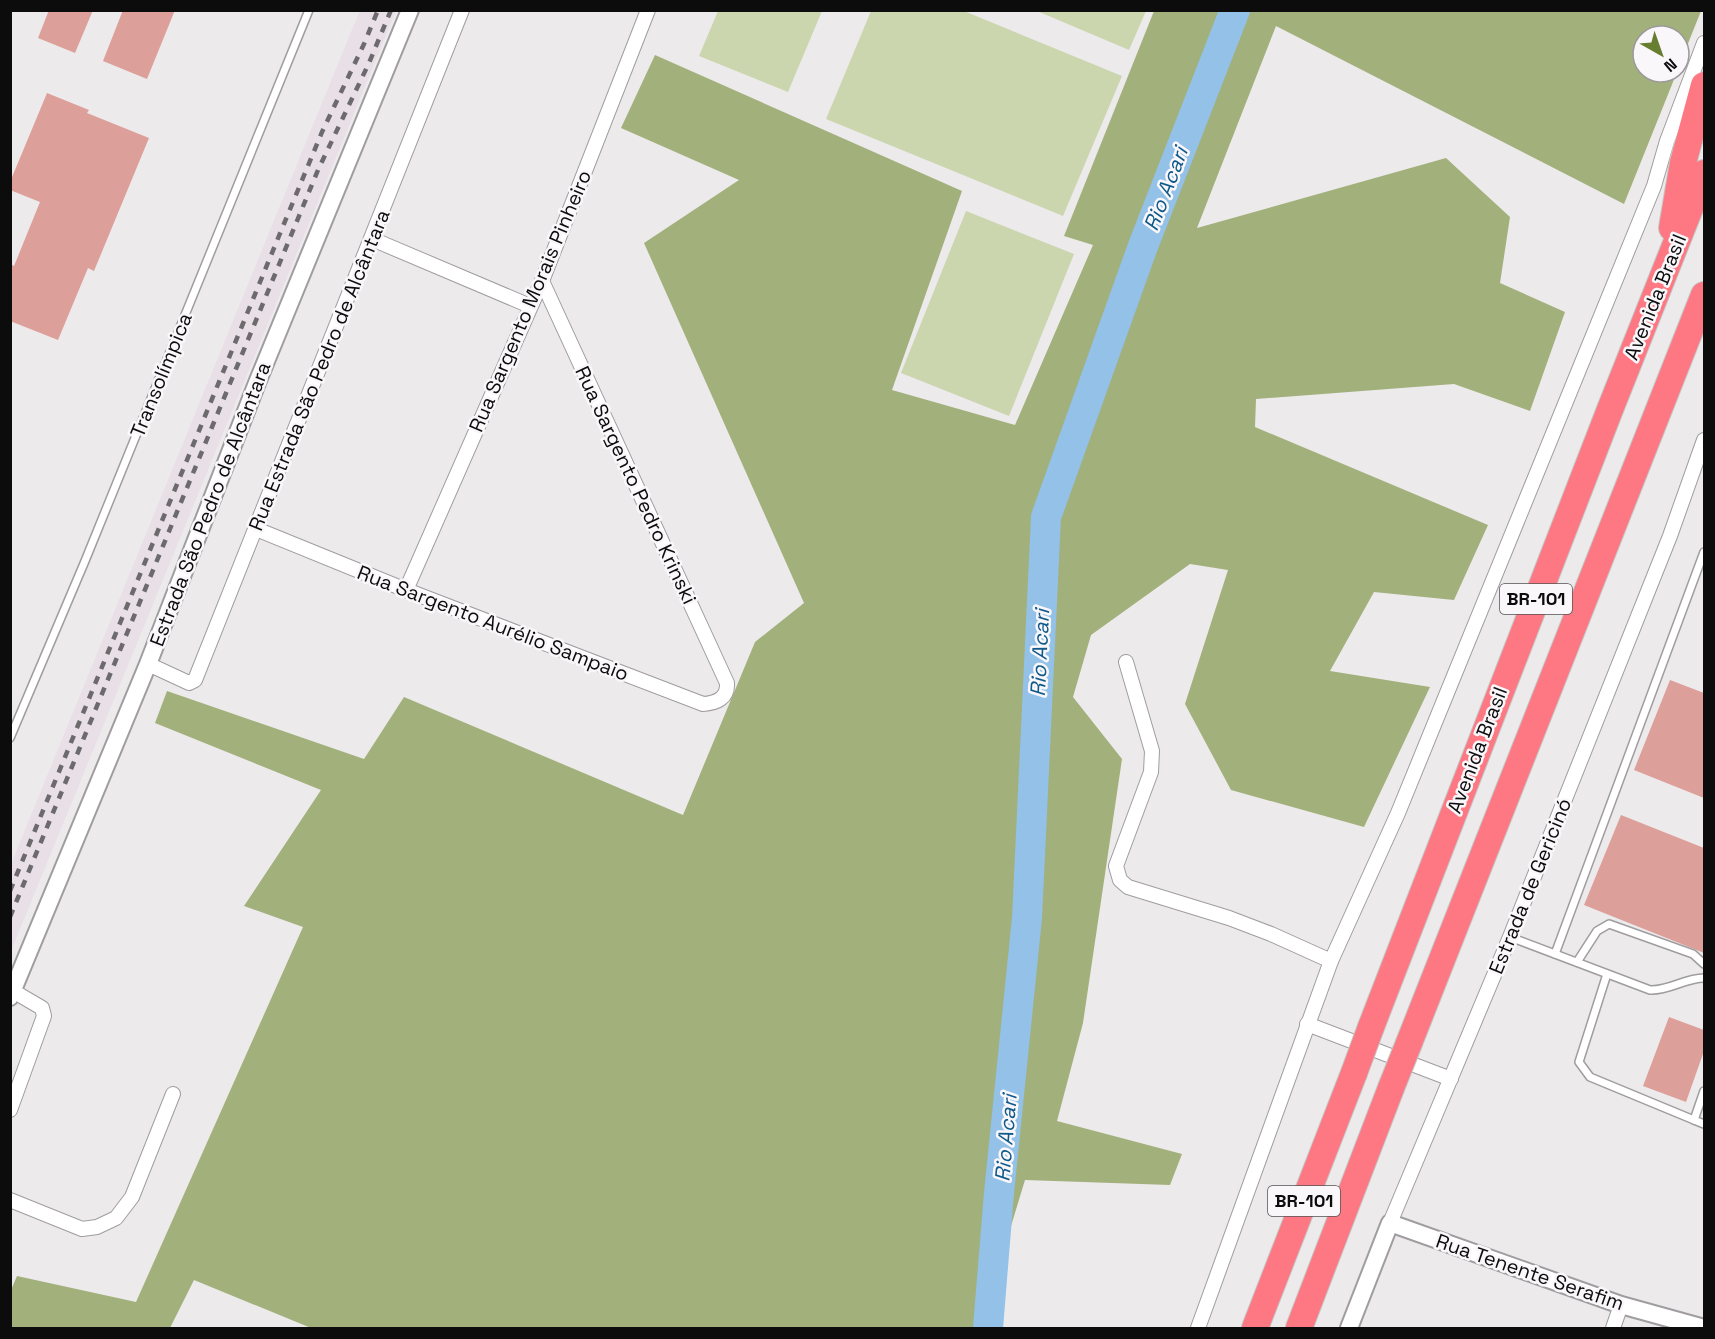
<svg xmlns="http://www.w3.org/2000/svg" width="1715" height="1339" viewBox="0 0 1715 1339" font-family="'Space Grotesk',sans-serif">
  <style>
    .built { fill: #e9dfe7 }
    .green { fill: #cbd6af }
    .forest { fill: #a2b07b }
    .lines { fill: none; stroke-linecap: round; stroke-linejoin: round }
    .river { stroke: #93c1e8; stroke-width: 30 }
    .building { fill: #dd9f99 }
    .service-casing { stroke: #a09da0; stroke-width: 10 }
    .minor-casing { stroke: #a09da0; stroke-width: 16 }
    .tertiary-casing { stroke: #a09da0; stroke-width: 20 }
    .motorway-casing { stroke: #c5c5c5; stroke-width: 28 }
    .service { stroke: #fff; stroke-width: 7 }
    .minor { stroke: #fff; stroke-width: 14 }
    .tertiary { stroke: #fff; stroke-width: 16 }
    .motorway { stroke: #fd7882; stroke-width: 26 }
    .rail { stroke: #6c6a6c; stroke-width: 4.5; stroke-dasharray: 8 8; stroke-linecap: butt }
    .motorway-bridge-casing { stroke: #c5c5c5; stroke-width: 28; stroke-linecap: butt }
    .motorway-bridge { stroke: #fd7882; stroke-width: 26 }
    .labels { text-anchor: middle; stroke-width: 5; stroke-linejoin: round; paint-order: stroke }
    .shield { fill: #faf7fa; stroke: #545254; stroke-width: 1.5 }
    .shield-label { font-size: 18px; font-weight: bold; fill: #0d0c0d }
    .street-label { font-size: 20px; fill: #0d0c0d; stroke: #faf7fa }
    .water-label { font-size: 21px; font-style: italic; fill: #105a8b; stroke: #faf7fa }
  </style>
  <rect width="100%" height="100%" fill="#edeaec"/>
  <polygon class="built" points="360,10 396,11 11,951 11,864"/>
  <g class="green">
    <polygon points="718,11 822,11 788,92 699,56"/>
    <polygon points="871,11 964,11 1122,76 1063,216 826,119"/>
    <polygon points="1037,11 1146,10 1146,11 1129,50"/>
    <polygon points="966,211 1074,254 1009,416 901,373"/>
  </g>
  <polygon class="forest" points="1154,11 1701,11 1679,66 1679,36 1643,36 1643,72 1677,72 1624,204 1276,26 1197,228 1446,158 1510,217 1500,283 1565,312 1530,411 1454,384 1256,399 1255,427 1488,525 1454,600 1374,592 1330,671 1430,687 1364,827 1231,790 1185,704 1228,570 1190,564 1091,635 1073,697 1122,759 1083,1023 1057,1121 1182,1154 1170,1185 1025,1180 980,1328 311,1328 194,1280 170,1328 11,1328 11,1290 17,1276 136,1302 303,927 244,906 321,790 155,723 167,691 364,759 404,697 683,815 755,642 804,603 644,243 739,180 621,128 655,55 962,191 892,390 1015,425 1093,245 1064,236"/>
  <g class="lines">
    <polyline class="river" points="988,1328 999,1193 1027,918 1046,517 1143,246 1235,10"/>
  </g>
  <g class="building">
    <polygon points="49,10 93,10 75,53 38,38"/>
    <polygon points="123,10 175,10 147,79 103,61"/>
    <polygon points="47,93 89,110 87,113 149,138 94,271 88,268 58,340 10,321 10,264 14,266 40,202 10,190 10,182"/>
    <polygon points="1670,680 1704,693 1704,798 1634,770"/>
    <polygon points="1621,815 1704,848 1704,953 1584,905"/>
    <polygon points="1669,1017 1704,1030 1704,1051 1686,1102 1643,1086"/>
  </g>
  <g class="lines">
    <g class="service-casing">
      <g id="service">
        <polyline points="10,738 85,561 309,10"/>
        <path d="M1510 937 1650 990C1669 991 1685 978 1704 978"/>
        <polyline points="1555,954 1704,552"/>
        <polyline points="1577,962 1597,931 1609,924 1693,954 1704,964"/>
        <polyline points="1607,974 1579,1062 1590,1077 1694,1120"/>
        <polyline points="1704,1091 1694,1120 1704,1124"/>
      </g>
    </g>
    <g class="minor-casing">
      <g id="minor">
        <polyline points="372,239 530,306"/>
        <path d="M256 529 406 590 703 704C717 703 728 698 727 683L542 281"/>
        <polyline points="406,590 542,281 648,10"/>
        <polyline points="1126,662 1152,751 1151,772 1116,866 1120,880 1128,887 1229,918 1271,934 1331,961"/>
        <polyline points="148,664 189,683 195,680 462,10"/>
        <polyline points="1307,1024 1451,1079"/>
        <polyline points="10,1110 44,1016 42,1008 13,991"/>
        <polyline points="10,1200 82,1229 97,1227 116,1218 132,1197 173,1094"/>
        <polyline points="1390,1223 1510,937 1670,536 1704,440"/>
        <polyline points="1198,1328 1331,961 1398,813 1654,186 1667,141 1704,43"/>
        <polyline points="1613,1328 1621,1305"/>
      </g>
    </g>
    <g class="tertiary-casing">
      <g id="tertiary">
        <polyline points="10,997 148,664 257,383 410,10"/>
        <polyline points="1349,1328 1390,1223 1621,1305 1704,1328"/>
      </g>
    </g>
    <g class="motorway-casing">
      <g id="motorway">
        <polyline points="1672,228 1683,163 1704,85"/>
        <polyline points="1371,1027 1609,412 1704,173"/>
        <polyline points="1409,1043 1704,295"/>
        <polyline points="1255,1328 1354,1073"/>
        <polyline points="1299,1328 1391,1088"/>
      </g>
    </g>
    <use href="#service" class="service"/>
    <use href="#minor" class="minor"/>
    <use href="#tertiary" class="tertiary"/>
    <use href="#motorway" class="motorway"/>
    <g class="rail">
      <polyline points="10,891 281,231 322,132 364,44 378,10"/>
      <polyline points="10,917 318,170 369,63 391,10"/>
    </g>
    <g class="motorway-bridge-casing">
      <g id="motorway-bridge">
        <polyline points="1354,1073 1371,1027"/>
        <polyline points="1391,1088 1409,1043"/>
      </g>
    </g>
    <use href="#motorway-bridge" class="motorway-bridge"/>
  </g>
  <g class="labels">
    <g class="shield">
      <rect x="1500" y="584" width="72" height="30" rx="4.5"/>
      <rect x="1268" y="1186" width="72" height="30" rx="4.5"/>
    </g>
    <g class="shield-label">
      <text x="1536" y="605">BR-101</text>
      <text x="1304" y="1207">BR-101</text>
    </g>
    <g class="street-label">
      <text transform="translate(1655 297) rotate(-68)" y="7">Avenida Brasil</text>
      <text transform="translate(530 301) rotate(-67)" y="7">Rua Sargento Morais Pinheiro</text>
      <text transform="translate(319 370) rotate(-68)" y="7">Rua Estrada São Pedro de Alcântara</text>
      <text transform="translate(161 375) rotate(-68)" y="7">Transolímpica</text>
      <text transform="translate(636 485) rotate(65)" y="7">Rua Sargento Pedro Krinski</text>
      <text transform="translate(210 504) rotate(-69)" y="7">Estrada São Pedro de Alcântara</text>
      <text transform="translate(493 623) rotate(21)" y="7">Rua Sargento Aurélio Sampaio</text>
      <text transform="translate(1477 750) rotate(-69)" y="7">Avenida Brasil</text>
      <text transform="translate(1530 886) rotate(-68)" y="7">Estrada de Gericinó</text>
      <text transform="translate(1530 1272) rotate(19)" y="7">Rua Tenente Serafim</text>
    </g>
    <g class="water-label">
      <text transform="translate(1166 189) rotate(-69)" y="7">Rio Acari</text>
      <text transform="translate(1040 653) rotate(-87)" y="7">Rio Acari</text>
      <text transform="translate(1006 1138) rotate(-85)" y="7">Rio Acari</text>
    </g>
  </g>
  <rect width="1715" height="1339" fill="none" stroke="#0d0c0d" stroke-width="24"/>
  <g transform="translate(1661 54) rotate(140)"><circle r="28" fill="#faf7fa" stroke="#9b999b" stroke-width="1.5"/>
  <path d="M0-4.5L10 22L0 15L-10 22Z" fill="#677d2f"/>
  <text y="-9" font-size="16" font-weight="bold" text-anchor="middle" fill="#0d0c0d">N</text>
  </g>
</svg>
